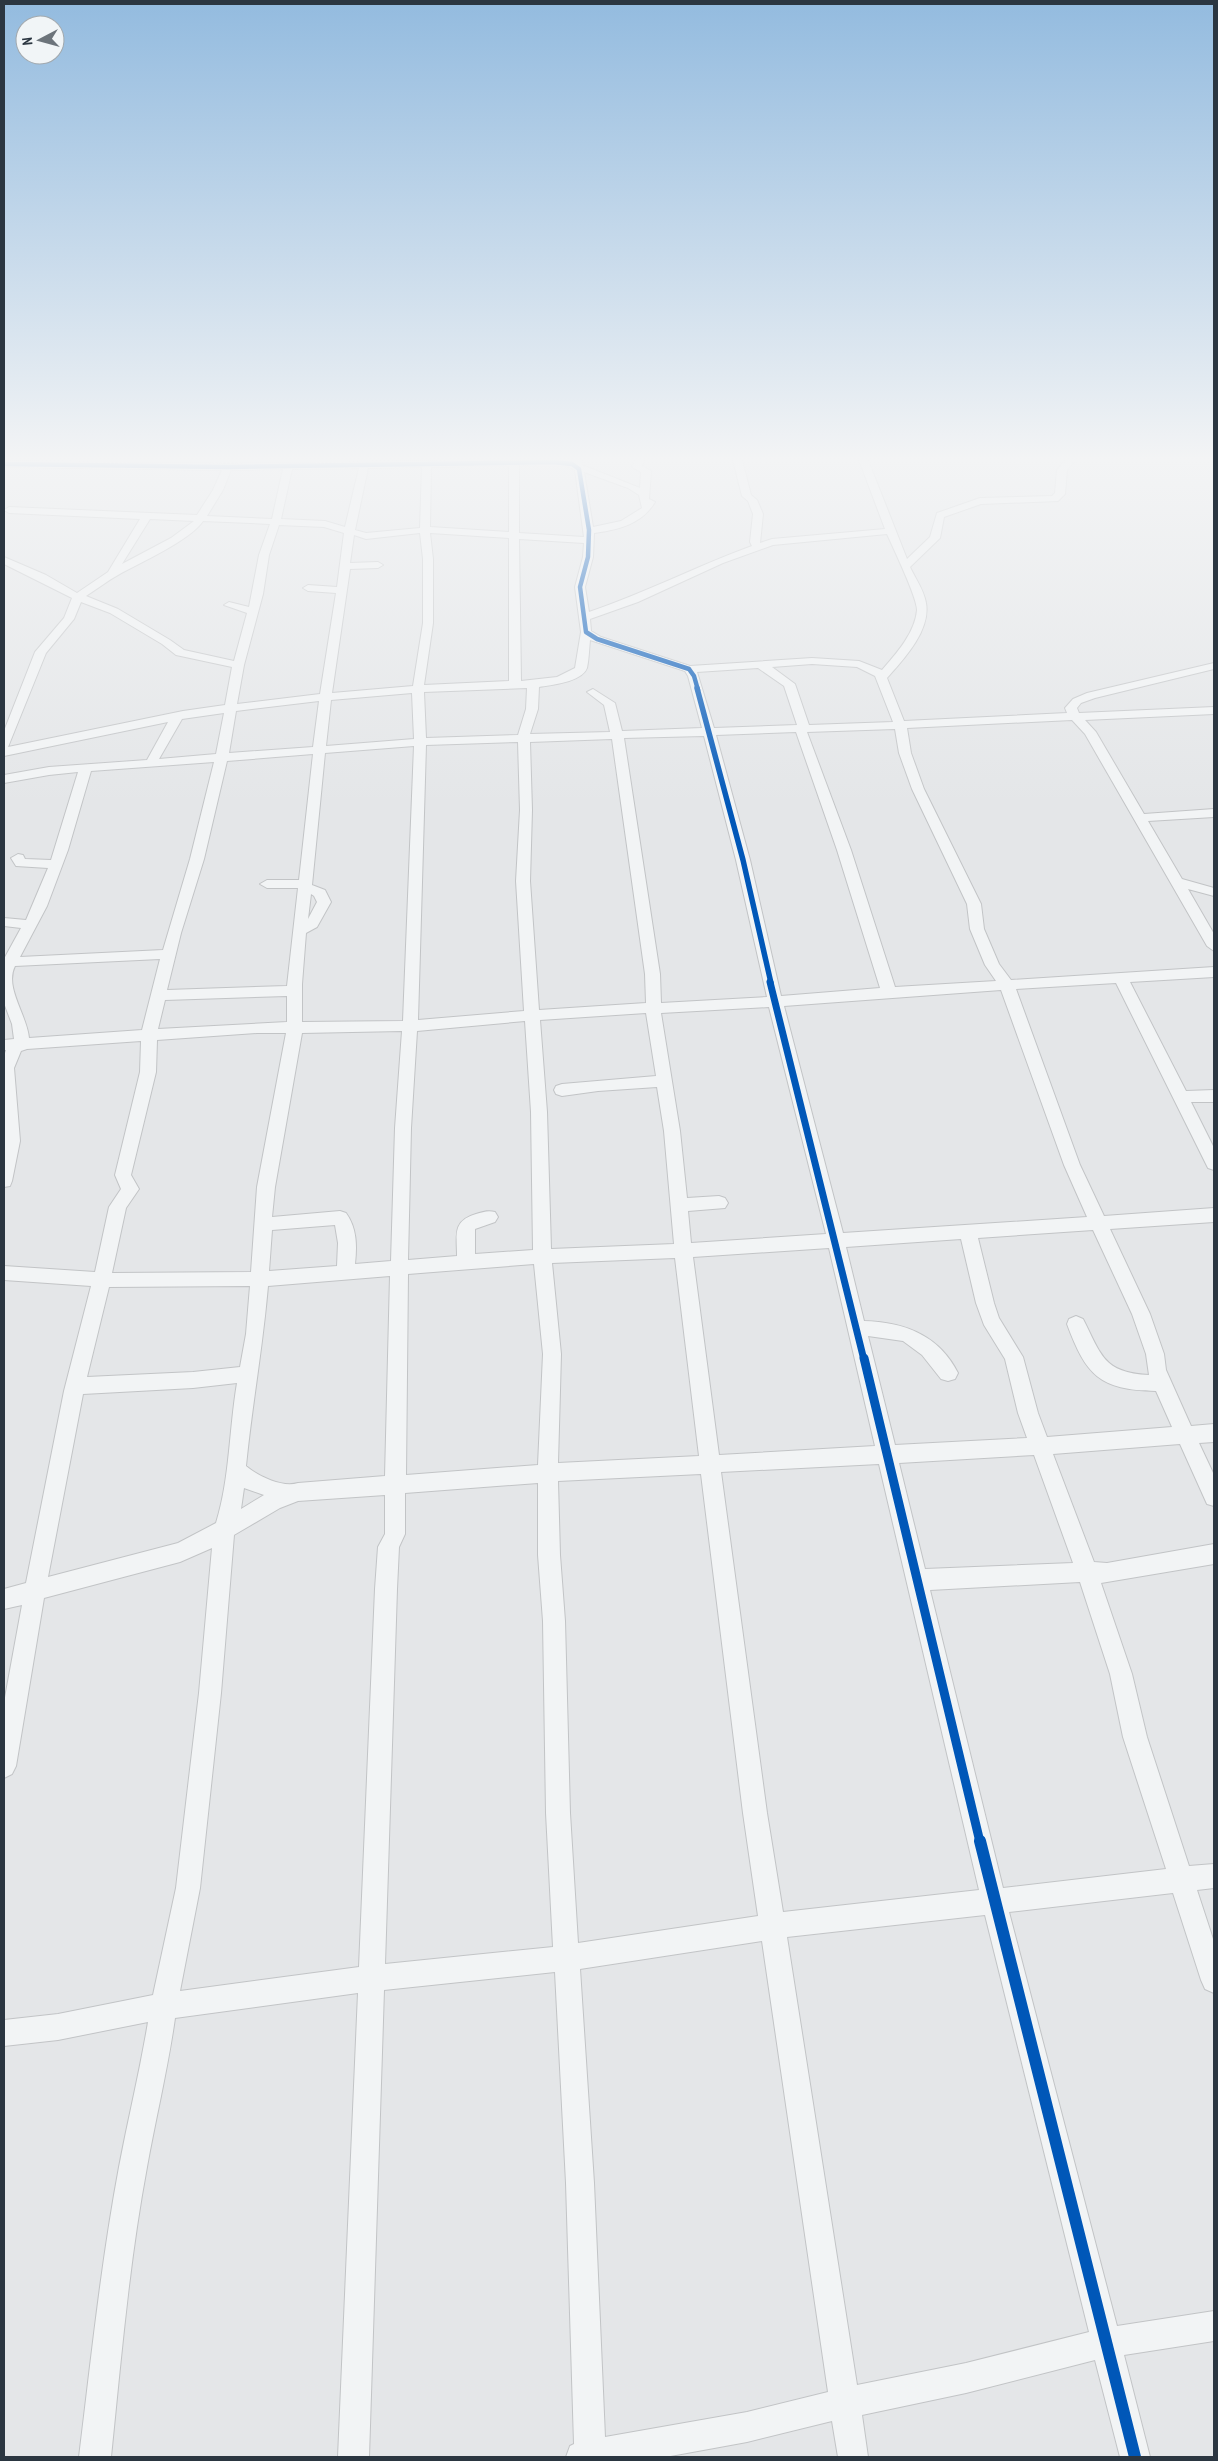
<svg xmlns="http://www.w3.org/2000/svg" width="1218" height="2461" viewBox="0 0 1218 2461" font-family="'PT Sans Narrow',sans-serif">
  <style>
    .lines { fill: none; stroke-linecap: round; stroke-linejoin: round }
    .minor-casing { stroke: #c2c4c6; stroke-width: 2 }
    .minor { fill: #f2f4f5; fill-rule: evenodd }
    .cycleway-far4-casing { stroke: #f1f5f7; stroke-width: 6 }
    .cycleway-far3-casing { stroke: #f1f5f7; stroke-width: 8 }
    .cycleway-far2-casing { stroke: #f1f5f7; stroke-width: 10 }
    .cycleway-far1-casing { stroke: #f1f5f7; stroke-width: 12 }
    .cycleway-casing { stroke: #f1f5f7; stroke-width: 15 }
    .cycleway-far4 { stroke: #0057b8; stroke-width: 4.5 }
    .cycleway-far3 { stroke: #0057b8; stroke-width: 5.5 }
    .cycleway-far2 { stroke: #0057b8; stroke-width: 7 }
    .cycleway-far1 { stroke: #0057b8; stroke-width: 9 }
    .cycleway { stroke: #0057b8; stroke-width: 12 }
  </style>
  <rect width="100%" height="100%" fill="#e4e6e8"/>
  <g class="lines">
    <g class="minor-casing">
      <path id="minor" d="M494 460H582V465L640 488 641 472 632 467 635 460H644L642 466 651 471 649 499 655 502C642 524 618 530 594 533L593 557 585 587 589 612C645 593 697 566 752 546L750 542 753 514 748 501 742 496 733 460H742L751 495 757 500 763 514 760 543 772 539 885 529 859 460H868L907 559 930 537 937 513 980 498 1052 496 1055 493 1057 470 1066 460H1075L1067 470 1065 494 1058 501 981 504 944 517 940 538 910 567C915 578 924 590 926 603 931 630 904 659 887 678L904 721 1067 713 1065 708 1073 699 1087 693 1214 663V669L1095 698 1081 703 1077 708 1079 713 1214 707V714L1085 720 1096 732 1144 814 1214 809V817L1148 821 1182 879 1214 888V896L1188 889 1214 934V951L1207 946 1085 734 1072 720 907 728 911 753 924 789 981 904 984 929 999 964 1011 980 1214 967V977L1130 982 1186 1091 1214 1090V1102H1191L1214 1148V1170L1208 1168 1206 1164 1116 983 1016 989 1080 1165 1104 1216 1214 1208V1222L1110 1229 1150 1314 1164 1354 1166 1370 1191 1426 1214 1424V1442L1199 1443 1214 1475V1506L1207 1504 1180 1444 1053 1454 1094 1562 1107 1563 1214 1544V1564L1101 1583 1132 1674 1147 1737 1189 1866 1214 1864V1888L1197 1890 1214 1942V1993L1205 1989 1201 1980 1173 1893 1009 1912 1117 2326 1214 2311V2341L1124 2355 1150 2457H1120L1095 2360 966 2393 862 2415 868 2457H838L832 2421 747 2442 665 2457H566L570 2446 574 2444 566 2183 555 1972 384 1990 369 2457H338L358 1993 175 2018C168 2068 156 2117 147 2167 129 2263 121 2360 111 2457H79C91 2360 101 2263 119 2167 128 2119 140 2071 148 2022L58 2040 4 2046V2020L58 2014 153 1995 176 1888 199 1693 212 1548 180 1562 44 1598 16 1766 12 1774 4 1778V1703L22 1605 4 1609V1589L26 1583 64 1391 91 1286 4 1280V1266L95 1272 109 1207 121 1189 115 1175 140 1072 141 1041 27 1049 21 1051 14 1068 20 1141 12 1181 10 1186 4 1187V1056L6 1050H4V1040L14 1039 12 1024 4 1003V959L21 928 4 926V918L26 920 48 868 16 866 11 858 18 854 23 855 25 859 51 860 78 772 49 775 4 783V775L49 767 147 760 168 722 4 756V731L35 652 64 618 72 598 4 564V557L46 575 77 593 108 572 140 519 9 513 4 510 9 507 197 515 213 490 222 470 4 467V461L228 464ZM509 465V532L430 527 431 467ZM519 465C535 465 561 460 575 470L584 537 519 533ZM422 467 420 528 366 533 355 530 368 468ZM359 468 345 527 325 521 281 519 292 469ZM283 469 272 519 207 516 223 490 231 470ZM584 472 628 488 639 495 642 508 621 521 593 527ZM150 519 194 521 171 538 122 564ZM203 521 270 524 259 555 249 607 229 602 224 605 247 613 234 661 184 650 170 640 118 609 86 596C97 589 107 581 118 575 139 563 191 540 203 521ZM279 525 324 527 344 533 337 587 308 585 303 588 308 591 336 593 320 694 237 704 244 665 263 594 269 555ZM420 533 423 559V623L413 686 332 693 350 569 378 568 383 565 378 562 350 563 354 535 366 539ZM430 533 509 538V681L424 685 433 623V559ZM887 534C894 550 917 597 917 610 915 633 896 654 882 670L859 661 812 658 690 666 601 637 591 631 590 619 638 602 723 563 773 545ZM519 539 584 543 583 557 575 587 581 632 575 668 557 677 521 681ZM81 602 110 613 162 644 176 655 232 667 225 705 183 711 8 747 46 653 74 619ZM590 640 685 671 688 676 702 728 622 731 615 703 593 689 587 692 604 705 610 732 530 734 538 709 539 687C551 685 582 682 587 668 589 659 589 649 590 640ZM812 664 857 667 875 676 893 722 809 725 795 684 772 667ZM758 668 784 686 797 725 714 728 697 672ZM527 688 526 709 518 735 426 738 424 692ZM412 693 414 739 326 746 331 700ZM319 701 313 747 229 753 236 711ZM224 713 216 754 159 759 182 719ZM895 729 899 753 912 789 967 904 970 929 985 965 996 981 895 987 851 850 807 732ZM796 732 837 850 880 988 781 996 750 860 716 735ZM704 736 736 860 767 997 661 1003 660 974 624 738ZM612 739 645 974 646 1003 539 1010 530 881 532 810 530 742ZM518 742 520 810 516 881 524 1011 418 1020 426 745ZM414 746 403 1021 302 1022V984L306 933 317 927 331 902 325 890 312 885 325 753ZM313 754 299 880H267L260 884 267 888H298L287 986 167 990 181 933 204 859 227 761ZM214 762 190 859 163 950 20 957 47 906 68 850 91 771ZM311 894 314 896 317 902 308 919ZM160 959 142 1030 29 1038C27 1015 4 987 15 966ZM1001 990 1064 1165 1087 1217 843 1233 784 1006ZM287 996V1022L158 1029 165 1000ZM769 1007 826 1234 691 1243 688 1211 725 1208 728 1203 725 1198 719 1196 687 1198 680 1131 661 1013ZM646 1013 656 1076 562 1084 556 1086 554 1090 556 1094 562 1096 598 1091 657 1087 664 1131 674 1244 551 1249 547 1112 540 1020ZM525 1021 531 1112 533 1250 475 1254V1229L495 1222 498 1217 495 1212C488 1210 483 1212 476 1214 452 1221 457 1235 457 1256L408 1260 411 1128 417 1031ZM402 1031 395 1128 391 1261 355 1264C357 1246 357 1228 346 1213L340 1211 272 1217 275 1187 302 1033ZM257 1033H286L257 1187 251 1272 112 1273 126 1208 139 1189 131 1175 156 1072 157 1040ZM335 1225 338 1243 337 1266 269 1271 272 1230ZM1093 1230 1132 1314 1146 1354 1149 1375C1103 1373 1101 1354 1083 1319L1076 1316 1069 1319 1067 1324C1086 1375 1099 1390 1156 1391L1172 1427 1047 1437 1038 1413 1023 1357 999 1318 994 1303 978 1238ZM961 1239 976 1303 984 1325 1005 1359 1018 1413 1027 1438 895 1445 868 1336 903 1341 922 1355 941 1379 948 1381 955 1379 958 1373C939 1335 904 1322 864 1321L846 1247ZM829 1248 875 1446 719 1455 693 1257ZM675 1258 699 1456 558 1463 561 1354 552 1263ZM534 1264 543 1354 538 1465 406 1475 408 1274ZM390 1276 385 1476 298 1483C282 1488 258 1476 246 1466 252 1405 263 1346 268 1286ZM250 1286 246 1334 240 1367 193 1372 87 1377 109 1287ZM237 1383C229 1430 230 1478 216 1523L178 1543 48 1577 83 1394 193 1388ZM1034 1455 1073 1563 925 1569 899 1463ZM879 1464 979 1890 783 1912 767 1813 721 1472ZM701 1474 743 1813 758 1916 578 1943 570 1813 565 1621 560 1555 558 1481ZM538 1483V1555L543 1621 546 1813 553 1947 385 1964 397 1589 399 1547 405 1534V1493ZM244 1488 264 1495 241 1509ZM385 1495V1534L378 1547 375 1589 359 1967 180 1991 200 1888 221 1693 234 1535 280 1508 298 1501ZM1080 1582 1110 1674 1123 1737 1166 1869 1003 1888 930 1590ZM985 1915 1089 2332 966 2363 857 2385 787 1937ZM762 1941 828 2392 747 2412 605 2437 594 2183 580 1969Z"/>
    </g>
    <use href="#minor" class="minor"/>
    <g class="cycleway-far4-casing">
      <polyline id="cycleway-far4" points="4,464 228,467 553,462 572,464 579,469 589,530 588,557 580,587 586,632 597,639 689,669 694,676 698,690"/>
    </g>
    <g class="cycleway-far3-casing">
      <polyline id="cycleway-far3" points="697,688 743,860 771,983"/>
    </g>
    <g class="cycleway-far2-casing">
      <polyline id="cycleway-far2" points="770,982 864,1360"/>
    </g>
    <g class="cycleway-far1-casing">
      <polyline id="cycleway-far1" points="864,1358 980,1842"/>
    </g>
    <g class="cycleway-casing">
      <polyline id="cycleway" points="980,1841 1135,2457"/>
    </g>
    <use href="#cycleway-far4" class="cycleway-far4"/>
    <use href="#cycleway-far3" class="cycleway-far3"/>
    <use href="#cycleway-far2" class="cycleway-far2"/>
    <use href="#cycleway-far1" class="cycleway-far1"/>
    <use href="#cycleway" class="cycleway"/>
  </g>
  <linearGradient id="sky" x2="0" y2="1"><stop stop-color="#93bbdf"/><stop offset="0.57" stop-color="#f3f4f5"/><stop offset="1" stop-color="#f3f4f5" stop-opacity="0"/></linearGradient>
  <rect width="1218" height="805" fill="url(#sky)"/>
  <rect width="1218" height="2461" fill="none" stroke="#2b3641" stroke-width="10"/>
  <g transform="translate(40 40) rotate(264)"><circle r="24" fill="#f1f5f7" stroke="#a2a9ae"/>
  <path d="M0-4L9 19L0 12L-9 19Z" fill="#6c747b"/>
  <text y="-8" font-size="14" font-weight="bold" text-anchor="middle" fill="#2b3641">N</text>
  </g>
</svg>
